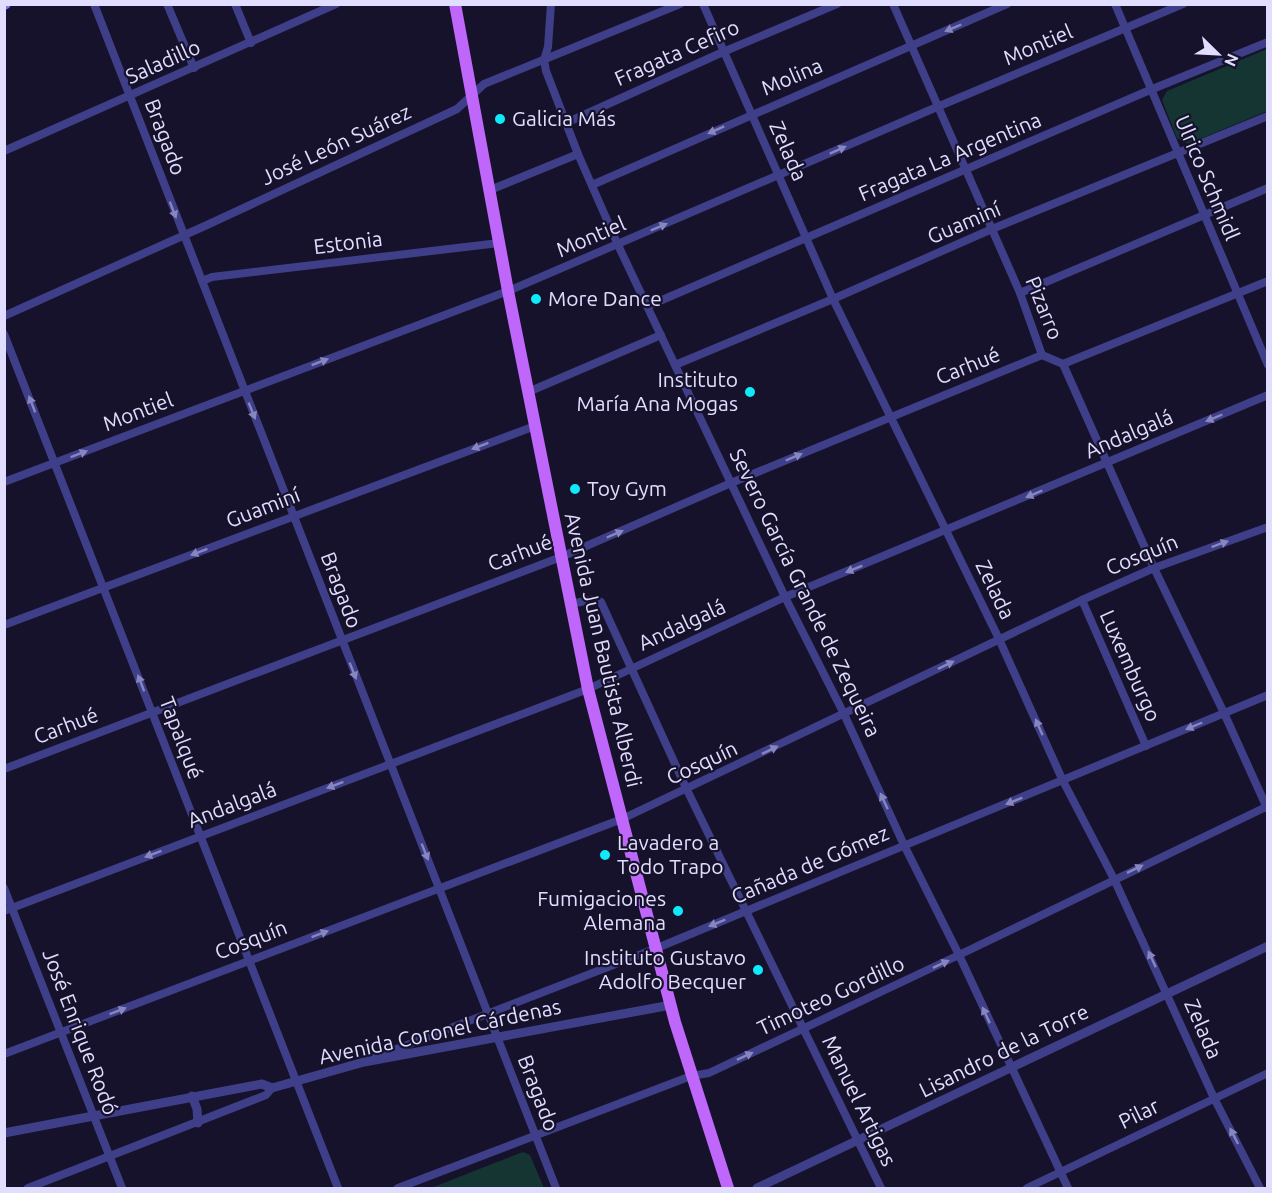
<svg xmlns="http://www.w3.org/2000/svg" width="1272" height="1193" viewBox="0 0 1272 1193" font-family="Ubuntu,sans-serif">
  <style>
    .green { fill: #153533 }
    .lines { fill: none; stroke-linecap: round; stroke-linejoin: round }
    .minor { stroke: #3f3f89; stroke-width: 8 }
    .tertiary { stroke: #3f3f89; stroke-width: 9 }
    .secondary { stroke: #7778fb; stroke-width: 10 }
    .primary { stroke: #bf67fb; stroke-width: 12 }
    .oneway { fill: #8786be }
    .poi-dot { fill: #0fe9f9; stroke: #16122b; stroke-width: 2 }
    .labels { text-anchor: middle; stroke-width: 4.5; stroke-linejoin: round; paint-order: stroke }
    .street-label { font-size: 21px; fill: #e0ddfe; stroke: #16122b }
    .poi-label { font-size: 21px; fill: #e0ddfe; stroke: #16122b; text-anchor: start }
  </style>
  <rect width="100%" height="100%" fill="#16122b"/>
  <g class="green">
    <polygon points="1267,49 1267,111 1188,144 1177,138 1162,100 1167,91"/>
    <polygon points="523,1152 530,1155 544,1188 431,1188"/>
  </g>
  <g class="lines">
    <g class="minor">
      <polyline points="94,4 556,1188"/>
      <polyline points="167,4 194,68"/>
      <polyline points="235,4 251,43"/>
      <polyline points="551,4 548,47 544,60 546,71 578,154 618,245 785,597 844,714 904,845 959,955 1068,1188"/>
      <polyline points="703,4 833,299 999,639 1063,781 1114,879 1214,1098 1260,1188"/>
      <polyline points="893,4 1020,293 1042,355 1063,364 1154,568 1224,713 1267,808"/>
      <polyline points="1115,4 1268,365"/>
      <polyline points="566,123 723,52 837,4"/>
      <polyline points="4,151 336,4"/>
      <polyline points="592,185 1007,4"/>
      <polyline points="490,190 578,154"/>
      <polyline points="202,281 212,277 499,243"/>
      <polyline points="1020,293 1268,188"/>
      <polyline points="648,306 1150,90 1268,42"/>
      <polyline points="4,316 207,225 457,109 484,84 680,4"/>
      <polyline points="4,334 338,1188"/>
      <polyline points="1063,364 1268,281"/>
      <polyline points="675,365 833,299 992,229 1268,116"/>
      <polyline points="528,392 661,335"/>
      <polyline points="4,482 508,291 937,107 1183,4"/>
      <polyline points="1082,600 1146,746"/>
      <polyline points="571,604 594,599 601,602 687,790 881,1188"/>
      <polyline points="4,625 535,426"/>
      <polyline points="4,769 561,557 731,483 1042,355"/>
      <polyline points="4,888 122,1188"/>
      <polyline points="4,911 588,689 785,597 1268,395"/>
      <polyline points="4,1054 622,819 1082,600 1154,568 1268,527"/>
      <polyline points="376,1057 657,948 1268,695"/>
      <polyline points="28,1188 266,1095 272,1088"/>
      <polyline points="398,1188 691,1076 709,1073 959,955 1268,806"/>
      <polyline points="1027,1188 1268,1073"/>
    </g>
    <g class="tertiary">
      <polyline points="192,1096 197,1109 198,1123"/>
      <polyline points="4,1133 262,1084 272,1088 364,1062 671,1005"/>
      <polyline points="757,1188 1268,946"/>
    </g>
    <polyline class="secondary" points="4,5 6,4"/>
    <polyline class="primary" points="455,4 508,291 588,689 675,1022 728,1188"/>
  </g>
  <defs><path id="oneway-solid" d="M-6-.8H1V-3.2L6.5 0L1 3.2V.8H-6Z" transform="scale(1.5)"/></defs>
  <g class="oneway">
    <use href="#oneway-solid" transform="translate(953 28) rotate(157)"/>
    <use href="#oneway-solid" transform="translate(716 130) rotate(156)"/>
    <use href="#oneway-solid" transform="translate(838 150) rotate(-24)"/>
    <use href="#oneway-solid" transform="translate(173 210) rotate(69)"/>
    <use href="#oneway-solid" transform="translate(659 227) rotate(-23)"/>
    <use href="#oneway-solid" transform="translate(320 362) rotate(-21)"/>
    <use href="#oneway-solid" transform="translate(32 404) rotate(-111)"/>
    <use href="#oneway-solid" transform="translate(252 411) rotate(68)"/>
    <use href="#oneway-solid" transform="translate(1214 418) rotate(157)"/>
    <use href="#oneway-solid" transform="translate(480 446) rotate(159)"/>
    <use href="#oneway-solid" transform="translate(79 454) rotate(-21)"/>
    <use href="#oneway-solid" transform="translate(794 457) rotate(-23)"/>
    <use href="#oneway-solid" transform="translate(1034 494) rotate(157)"/>
    <use href="#oneway-solid" transform="translate(615 534) rotate(-23)"/>
    <use href="#oneway-solid" transform="translate(1220 544) rotate(-20)"/>
    <use href="#oneway-solid" transform="translate(199 552) rotate(159)"/>
    <use href="#oneway-solid" transform="translate(854 569) rotate(158)"/>
    <use href="#oneway-solid" transform="translate(946 665) rotate(-26)"/>
    <use href="#oneway-solid" transform="translate(353 671) rotate(68)"/>
    <use href="#oneway-solid" transform="translate(141 683) rotate(-111)"/>
    <use href="#oneway-solid" transform="translate(1194 726) rotate(157)"/>
    <use href="#oneway-solid" transform="translate(1039 727) rotate(-114)"/>
    <use href="#oneway-solid" transform="translate(770 750) rotate(-26)"/>
    <use href="#oneway-solid" transform="translate(335 785) rotate(159)"/>
    <use href="#oneway-solid" transform="translate(884 801) rotate(-115)"/>
    <use href="#oneway-solid" transform="translate(1014 801) rotate(158)"/>
    <use href="#oneway-solid" transform="translate(425 852) rotate(68)"/>
    <use href="#oneway-solid" transform="translate(153 854) rotate(159)"/>
    <use href="#oneway-solid" transform="translate(1135 869) rotate(-26)"/>
    <use href="#oneway-solid" transform="translate(717 923) rotate(158)"/>
    <use href="#oneway-solid" transform="translate(320 934) rotate(-21)"/>
    <use href="#oneway-solid" transform="translate(1152 959) rotate(-115)"/>
    <use href="#oneway-solid" transform="translate(941 964) rotate(-25)"/>
    <use href="#oneway-solid" transform="translate(118 1011) rotate(-21)"/>
    <use href="#oneway-solid" transform="translate(986 1015) rotate(-115)"/>
    <use href="#oneway-solid" transform="translate(745 1056) rotate(-25)"/>
    <use href="#oneway-solid" transform="translate(1234 1136) rotate(-117)"/>
  </g>
  <g class="poi-dot">
    <circle cx="500" cy="119" r="6"/>
    <circle cx="536" cy="299" r="6"/>
    <circle cx="750" cy="392" r="6"/>
    <circle cx="575" cy="489" r="6"/>
    <circle cx="605" cy="855" r="6"/>
    <circle cx="678" cy="911" r="6"/>
    <circle cx="758" cy="970" r="6"/>
  </g>
  <g class="labels">
    <g class="street-label">
      <text transform="translate(1038 45) rotate(-23)" y="7">Montiel</text>
      <text transform="translate(677 53) rotate(-24)" y="7">Fragata Cefiro</text>
      <text transform="translate(163 62) rotate(-24)" y="7">Saladillo</text>
      <text transform="translate(792 77) rotate(-23)" y="7">Molina</text>
      <text transform="translate(165 137) rotate(69)" y="7">Bragado</text>
      <text transform="translate(336 145) rotate(-25)" y="7">José León Suárez</text>
      <text transform="translate(788 151) rotate(66)" y="7">Zelada</text>
      <text transform="translate(950 157) rotate(-23)" y="7">Fragata La Argentina</text>
      <text transform="translate(1207 178) rotate(67)" y="7">Ulrico Schmidl</text>
      <text transform="translate(964 223) rotate(-23)" y="7">Guaminí</text>
      <text transform="translate(591 237) rotate(-23)" y="7">Montiel</text>
      <text transform="translate(348 243) rotate(-7)" y="7">Estonia</text>
      <text transform="translate(1044 308) rotate(68)" y="7">Pizarro</text>
      <text transform="translate(968 366) rotate(-22)" y="7">Carhué</text>
      <text transform="translate(138 412) rotate(-21)" y="7">Montiel</text>
      <text transform="translate(1129 434) rotate(-23)" y="7">Andalgalá</text>
      <text transform="translate(263 508) rotate(-21)" y="7">Guaminí</text>
      <text transform="translate(520 553) rotate(-21)" y="7">Carhué</text>
      <text transform="translate(1142 555) rotate(-22)" y="7">Cosquín</text>
      <text transform="translate(341 590) rotate(69)" y="7">Bragado</text>
      <text transform="translate(995 590) rotate(64)" y="7">Zelada</text>
      <text transform="translate(805 593) rotate(64)" y="7">Severo García Grande de Zequeira</text>
      <text transform="translate(682 625) rotate(-25)" y="7">Andalgalá</text>
      <text transform="translate(603 650) rotate(77)" y="7">Avenida Juan Bautista Alberdi</text>
      <text transform="translate(1130 666) rotate(66)" y="7">Luxemburgo</text>
      <text transform="translate(66 726) rotate(-21)" y="7">Carhué</text>
      <text transform="translate(181 738) rotate(69)" y="7">Tapalqué</text>
      <text transform="translate(702 763) rotate(-25)" y="7">Cosquín</text>
      <text transform="translate(232 805) rotate(-21)" y="7">Andalgalá</text>
      <text transform="translate(810 865) rotate(-23)" y="7">Cañada de Gómez</text>
      <text transform="translate(251 940) rotate(-21)" y="7">Cosquín</text>
      <text transform="translate(831 996) rotate(-25)" y="7">Timoteo Gordillo</text>
      <text transform="translate(1203 1029) rotate(66)" y="7">Zelada</text>
      <text transform="translate(80 1032) rotate(69)" y="7">José Enrique Rodó</text>
      <text transform="translate(440 1032) rotate(-12)" y="7">Avenida Coronel Cárdenas</text>
      <text transform="translate(1004 1051) rotate(-26)" y="7">Lisandro de la Torre</text>
      <text transform="translate(538 1093) rotate(69)" y="7">Bragado</text>
      <text transform="translate(859 1101) rotate(64)" y="7">Manuel Artigas</text>
      <text transform="translate(1139 1114) rotate(-26)" y="7">Pilar</text>
    </g>
    <g class="poi-label">
      <text x="512" y="126">Galicia Más</text>
      <text x="548" y="306">More Dance</text>
      <text x="738" y="387" text-anchor="end">Instituto<tspan x="738" dy="24">María Ana Mogas</tspan></text>
      <text x="587" y="496">Toy Gym</text>
      <text x="617" y="850">Lavadero a<tspan x="617" dy="24">Todo Trapo</tspan></text>
      <text x="666" y="906" text-anchor="end">Fumigaciones<tspan x="666" dy="24">Alemana</tspan></text>
      <text x="746" y="965" text-anchor="end">Instituto Gustavo<tspan x="746" dy="24">Adolfo Becquer</tspan></text>
    </g>
  </g>
  <rect width="1272" height="1193" fill="none" stroke="#e0ddfe" stroke-width="12"/>
  <g transform="translate(1218 54) rotate(114)" stroke="#16122b" stroke-width="4.5" paint-order="stroke">
  <path d="M0-4.5L10 22L0 15L-10 22Z" fill="#e0ddfe"/>
  <text y="-9" font-size="16" font-weight="bold" text-anchor="middle" fill="#e0ddfe">N</text>
  </g>
</svg>
